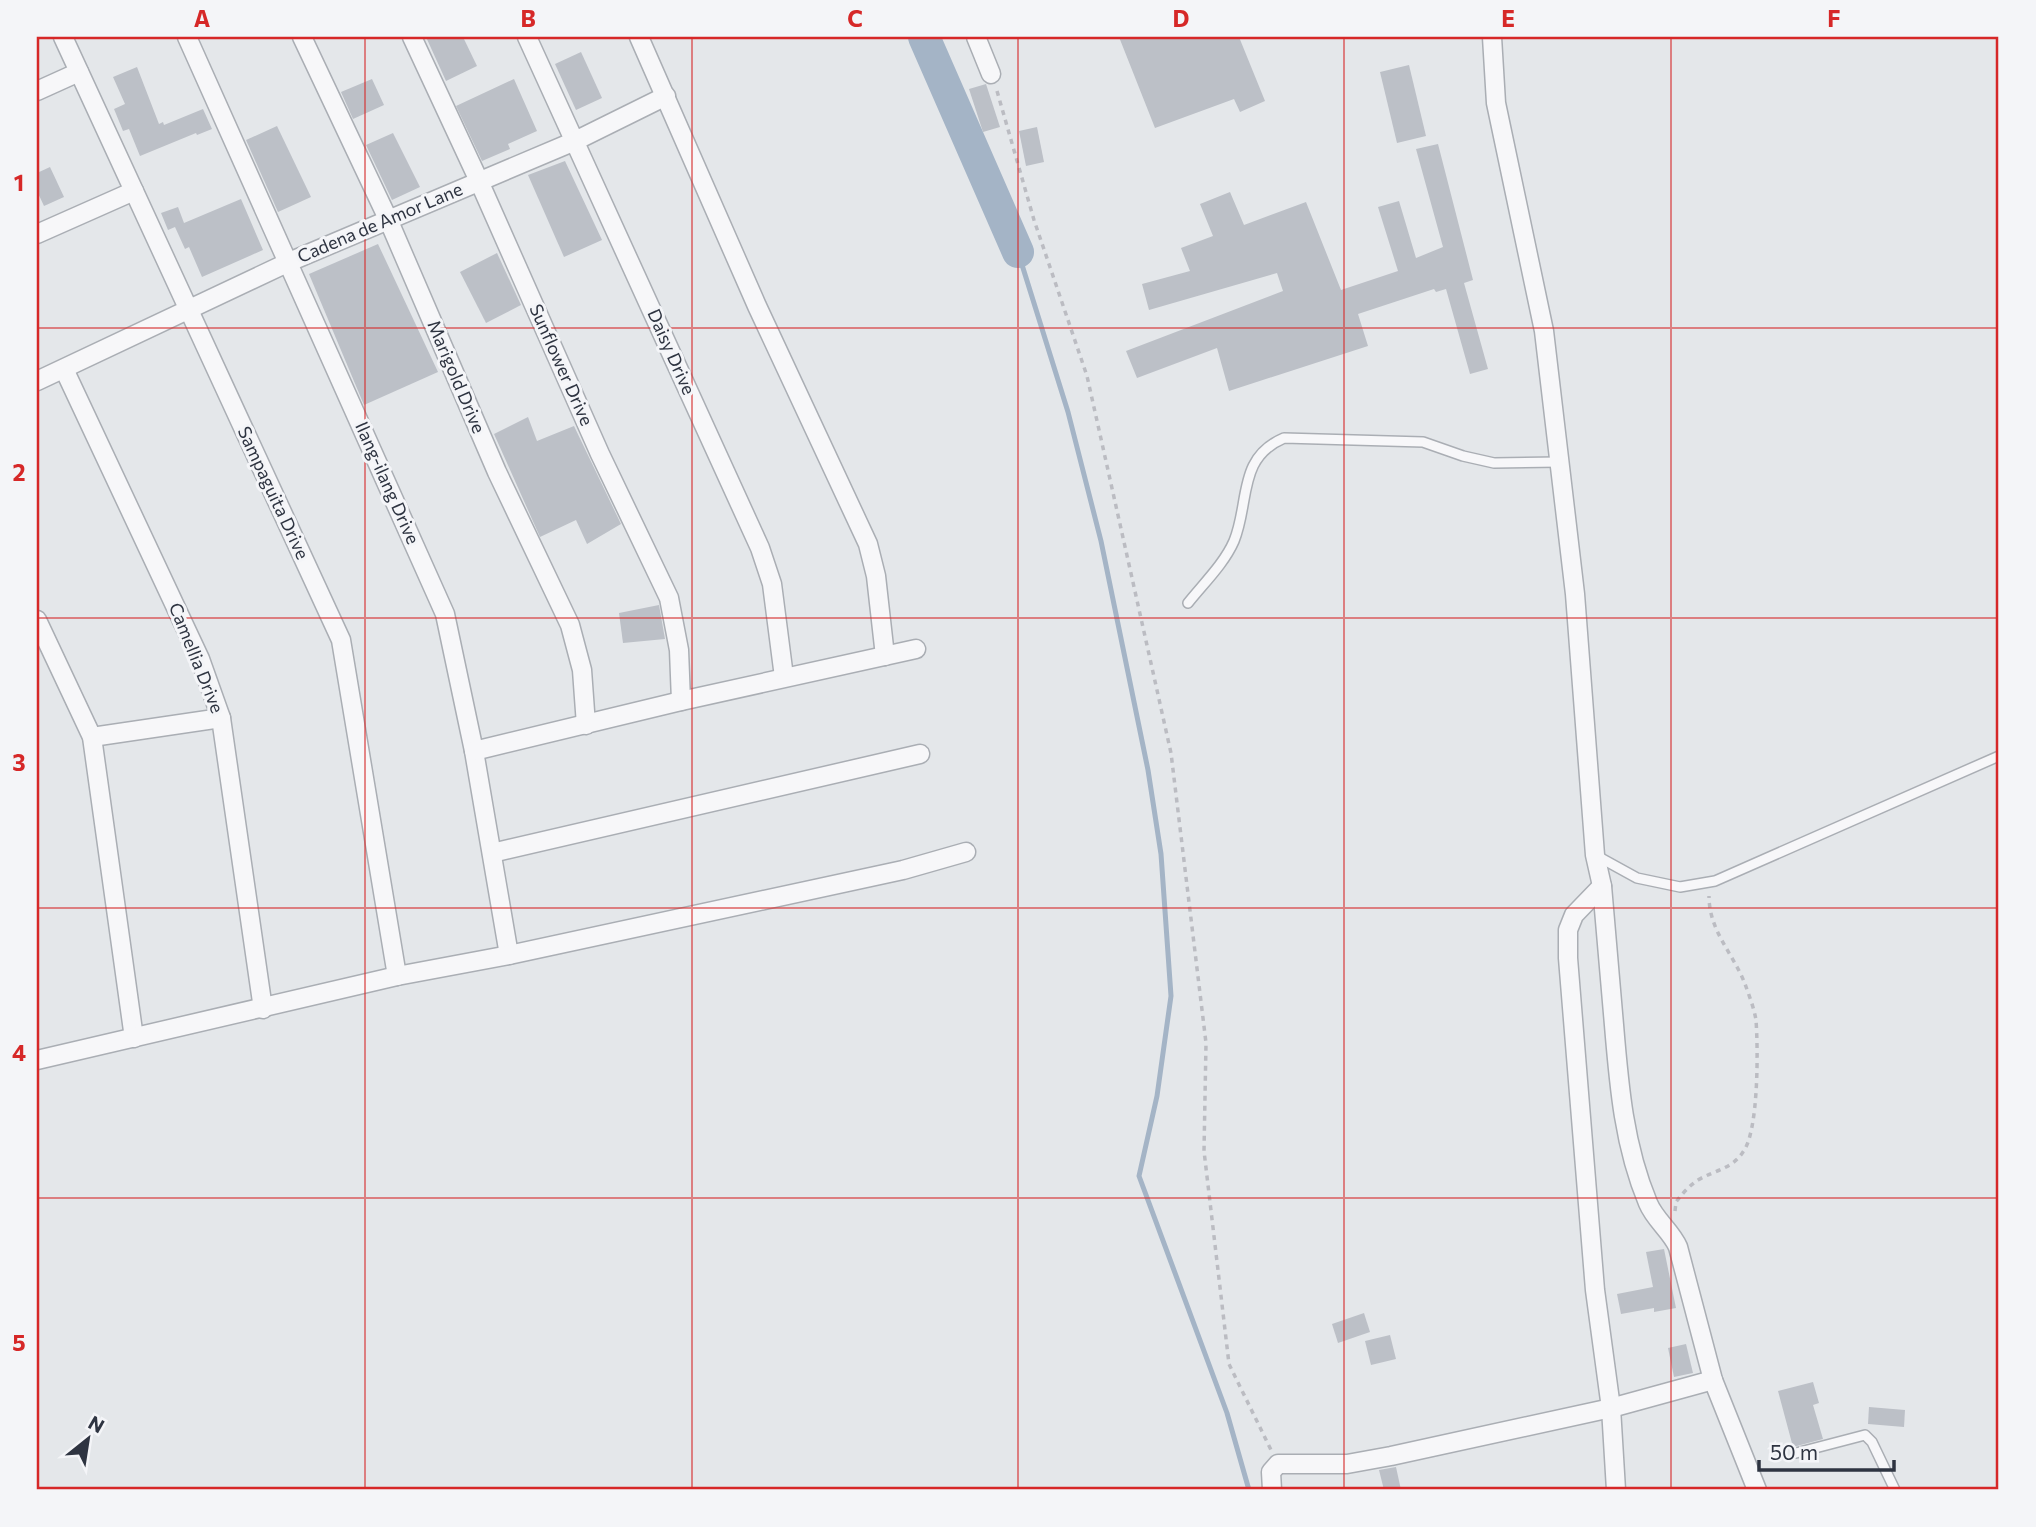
<svg xmlns="http://www.w3.org/2000/svg" width="2036" height="1527" viewBox="0 0 2036 1527" font-family="Commissioner,sans-serif">
  <style>
    .lines { fill: none; stroke-linecap: round; stroke-linejoin: round }
    .stream { stroke: #a4b4c6; stroke-width: 5 }
    .river { stroke: #a4b4c6; stroke-width: 32 }
    .building { fill: #bcc0c7 }
    .lane-casing { stroke: #aaaeb4; stroke-width: 12 }
    .street-casing { stroke: #aaaeb4; stroke-width: 21 }
    .path { stroke: #bbbcc2; stroke-width: 3.5; stroke-dasharray: 5 5; stroke-linecap: butt }
    .lane { stroke: #f7f7f9; stroke-width: 9 }
    .street { stroke: #f7f7f9; stroke-width: 18 }
    .grid { fill: none; stroke: #d62828; stroke-width: 2; stroke-opacity: 0.55 }
    .labels { text-anchor: middle; stroke-width: 6; stroke-linejoin: round; paint-order: stroke }
    .street-label { font-size: 18px; fill: #2e3441; stroke: #f4f5f8 }
    .neatline { fill: none; stroke: #d62828; stroke-width: 2.5 }
    .grid-label { font-size: 23px; text-anchor: middle; font-weight: bold; fill: #d62828 }
  </style>
  <rect width="100%" height="100%" fill="#e4e7ea"/>
  <g class="lines">
    <polyline class="stream" points="1018,252 1068,412 1101,541 1148,770 1161,854 1171,996 1157,1096 1139,1176 1227,1413 1249,1490"/>
    <polyline class="river" points="924,37 1018,252"/>
  </g>
  <g class="building">
    <polygon points="426,37 463,37 477,66 446,81"/>
    <polygon points="1119,37 1239,37 1265,101 1240,112 1234,99 1155,128"/>
    <polygon points="581,52 602,98 576,110 555,64"/>
    <polygon points="1409,65 1426,136 1397,143 1380,72"/>
    <polygon points="137,67 159,124 163,122 164,125 203,109 212,129 197,135 196,133 140,156 129,129 123,131 114,109 125,104 113,77"/>
    <polygon points="372,79 384,105 353,119 341,92"/>
    <polygon points="514,79 537,131 508,144 510,149 482,161 456,106"/>
    <polygon points="986,84 1000,127 983,132 969,89"/>
    <polygon points="277,126 311,197 278,212 246,140"/>
    <polygon points="1037,127 1044,162 1026,166 1019,131"/>
    <polygon points="393,133 420,187 392,200 366,145"/>
    <polygon points="1438,144 1473,280 1464,283 1488,369 1470,374 1446,289 1436,292 1434,289 1358,314 1368,346 1229,391 1217,348 1137,378 1126,351 1283,291 1277,273 1149,310 1142,284 1190,271 1181,248 1213,236 1200,204 1230,192 1244,225 1306,202 1341,290 1398,271 1378,207 1399,201 1416,258 1443,247 1416,149"/>
    <polygon points="565,161 602,240 564,257 528,175"/>
    <polygon points="50,167 64,197 44,206 37,191 37,173"/>
    <polygon points="241,199 263,250 202,277 189,247 185,249 175,227 168,230 161,213 178,207 184,223"/>
    <polygon points="378,244 438,372 364,405 309,274"/>
    <polygon points="497,253 521,305 486,323 460,272"/>
    <polygon points="528,417 537,441 574,426 621,524 587,544 576,520 540,537 494,434"/>
    <polygon points="659,605 665,639 623,643 619,613"/>
    <polygon points="1664,1249 1676,1308 1654,1312 1654,1308 1621,1314 1617,1294 1653,1287 1646,1252"/>
    <polygon points="1364,1313 1370,1332 1338,1343 1332,1324"/>
    <polygon points="1390,1335 1396,1359 1371,1365 1365,1341"/>
    <polygon points="1686,1344 1693,1373 1674,1377 1668,1348"/>
    <polygon points="1813,1382 1819,1403 1813,1405 1823,1439 1793,1447 1778,1391"/>
    <polygon points="1869,1407 1905,1410 1904,1427 1868,1424"/>
    <polygon points="1396,1467 1401,1490 1384,1490 1379,1470"/>
  </g>
  <g class="lines">
    <g class="lane-casing">
      <g id="lane">
        <path d="M1188 603C1203 584 1224 564 1234 541 1250 502 1237 458 1284 438L1423 442 1463 456 1494 463 1559 462"/>
        <polyline points="1597,856 1637,878 1680,887 1715,881 1999,756"/>
        <polyline points="1796,1453 1865,1435 1872,1442 1895,1490"/>
      </g>
    </g>
    <g class="street-casing">
      <g id="street">
        <polyline points="63,37 341,640 397,976"/>
        <polyline points="187,37 445,614 474,751 509,955"/>
        <polyline points="302,37 388,219 497,472 570,625 582,670 586,725"/>
        <polyline points="412,37 479,181 600,454 669,598 679,650 681,701"/>
        <polyline points="527,37 760,548 772,584 784,677"/>
        <polyline points="639,37 757,306 868,544 876,576 885,656"/>
        <polyline points="976,37 991,74"/>
        <path d="M1492 37 1496 103 1544 331 1575 594 1595 855 1602 886C1606 932 1610 979 1614 1025 1619 1086 1624 1146 1648 1203 1655 1220 1671 1231 1678 1247L1713 1380 1757 1490"/>
        <polyline points="37,91 79,72"/>
        <polyline points="37,234 134,191"/>
        <polyline points="64,369 200,659 221,718 263,1009"/>
        <polyline points="37,381 289,262 575,141 666,96"/>
        <polyline points="37,620 92,737 134,1038"/>
        <polyline points="92,737 221,718"/>
        <polyline points="474,751 681,701 916,649"/>
        <polyline points="492,853 920,754"/>
        <polyline points="1602,886 1574,915 1568,930 1568,958 1595,1290 1611,1408 1616,1490"/>
        <polyline points="37,1060 397,976 509,955 903,870 966,852"/>
        <polyline points="1272,1490 1271,1472 1278,1464 1347,1464 1391,1456 1611,1408 1713,1380"/>
      </g>
    </g>
    <g class="path">
      <polyline points="997,91 1034,220 1087,376 1171,753 1206,1043 1204,1151 1229,1364 1271,1450"/>
      <path d="M1675 1211 1676 1202C1682 1194 1690 1185 1698 1180 1715 1170 1732 1169 1743 1152 1759 1131 1758 1047 1756 1020 1754 1008 1749 995 1745 984 1733 953 1709 931 1709 896"/>
    </g>
    <use href="#lane" class="lane"/>
    <use href="#street" class="street"/>
  </g>
  <path class="grid" d="M365 37V1490M692 37V1490M1018 37V1490M1344 37V1490M1671 37V1490M37 328H1999M37 618H1999M37 908H1999M37 1198H1999"/>
  <g class="labels">
    <g class="street-label">
      <text transform="translate(380 223) rotate(-23)" y="6">Cadena de Amor Lane</text>
      <text transform="translate(671 352) rotate(66)" y="6">Daisy Drive</text>
      <text transform="translate(561 365) rotate(66)" y="6">Sunflower Drive</text>
      <text transform="translate(456 377) rotate(67)" y="6">Marigold Drive</text>
      <text transform="translate(387 483) rotate(66)" y="6">Ilang-ilang Drive</text>
      <text transform="translate(273 493) rotate(65)" y="6">Sampaguita Drive</text>
      <text transform="translate(196 658) rotate(68)" y="6">Camellia Drive</text>
    </g>
  </g>
  <rect width="2036" height="1527" fill="none" stroke="#f4f5f8" stroke-width="77"/>
  <g transform="translate(88 1439) rotate(30)" stroke="#f4f5f8" stroke-width="5" paint-order="stroke">
  <path d="M0-5L12 26L0 18L-12 26Z" fill="#2e3441"/>
  <text y="-10" font-size="19" font-weight="bold" text-anchor="middle" fill="#2e3441">N</text>
  </g>
  <path d="M1759 1460v10h135v-10" fill="none" stroke="#2e3441" stroke-width="3.5"/>
  <text x="1770" y="1460" font-size="21" fill="#2e3441" stroke="#f4f5f8" stroke-width="5" paint-order="stroke">50 m</text>
  <rect x="38" y="38" width="1959" height="1450" class="neatline"/>
  <g class="grid-label">
    <text x="202" y="27">A</text>
    <text x="528" y="27">B</text>
    <text x="855" y="27">C</text>
    <text x="1181" y="27">D</text>
    <text x="1508" y="27">E</text>
    <text x="1834" y="27">F</text>
    <text x="19" y="191">1</text>
    <text x="19" y="481">2</text>
    <text x="19" y="771">3</text>
    <text x="19" y="1061">4</text>
    <text x="19" y="1351">5</text>
  </g>
</svg>
